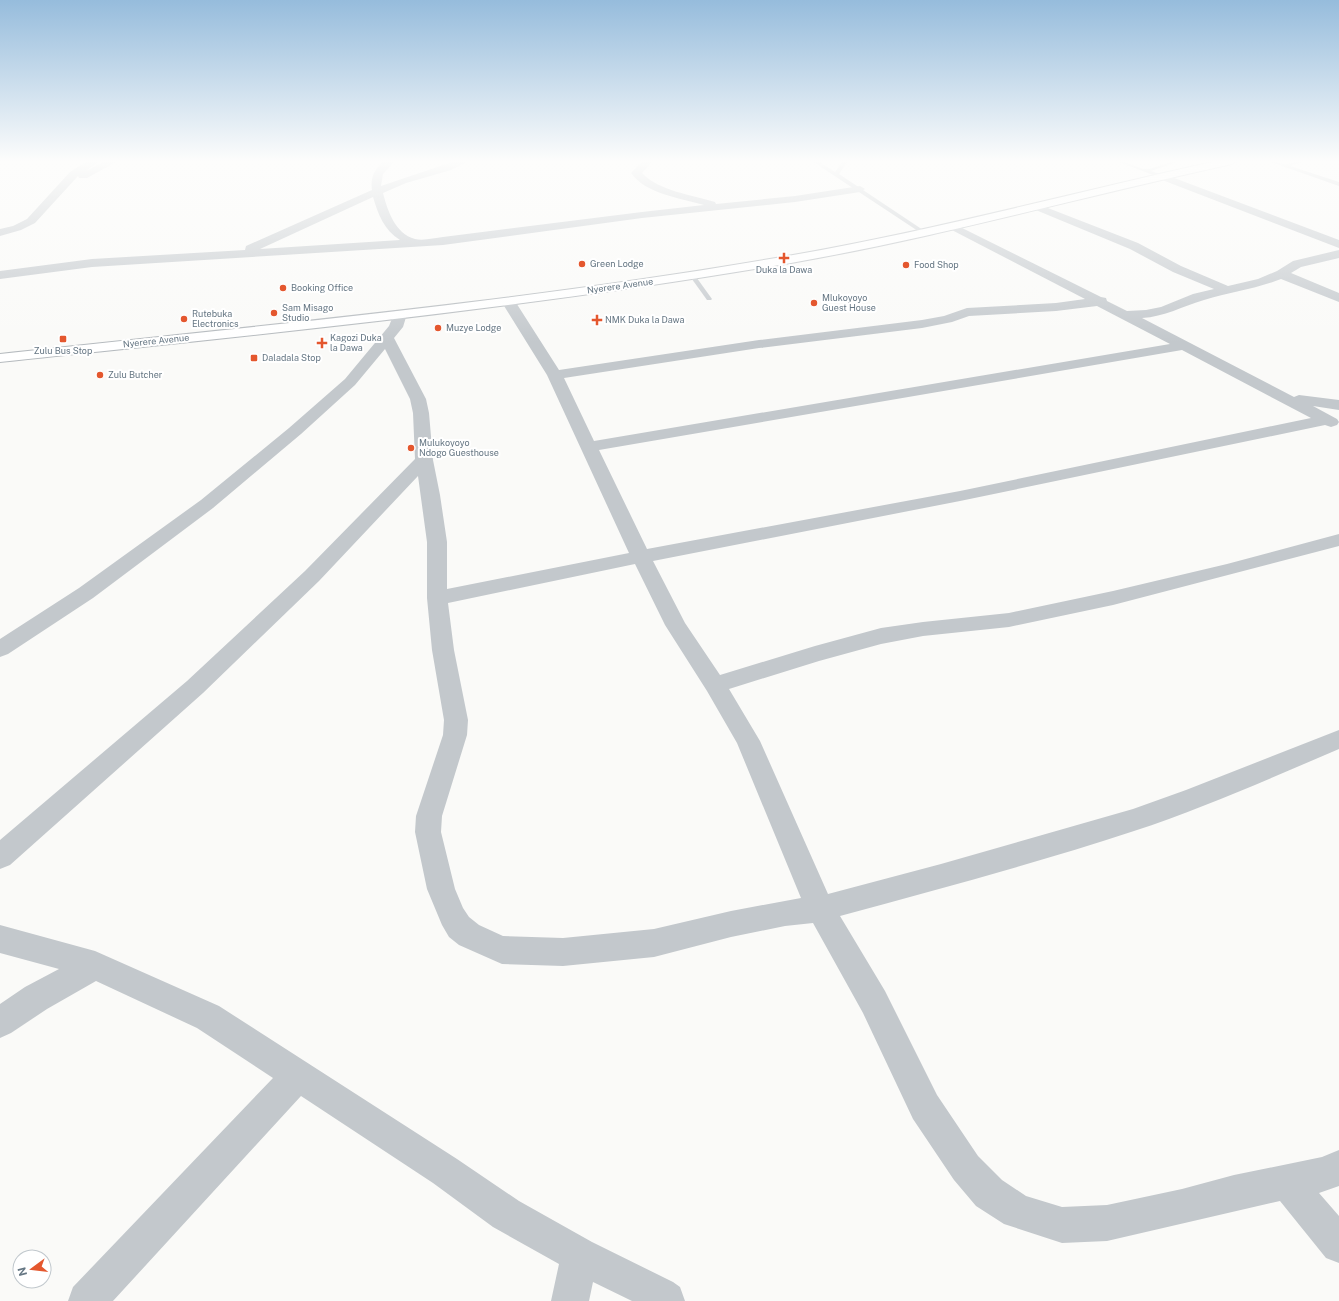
<svg xmlns="http://www.w3.org/2000/svg" width="1339" height="1301" viewBox="0 0 1339 1301" font-family="'Public Sans',sans-serif">
  <style>
    .lines { fill: none; stroke-linecap: round; stroke-linejoin: round }
    .primary-casing { stroke: #b5babe; stroke-width: 2 }
    .service { fill: #c3c8cc; fill-rule: evenodd }
    .minor { fill: #c3c8cc; fill-rule: evenodd }
    .primary { fill: #fff; fill-rule: evenodd }
    .poi-dot { fill: #e4572e; stroke: #fff; stroke-width: 1.5 }
    .labels { text-anchor: middle; stroke-width: 4; stroke-linejoin: round; paint-order: stroke }
    .far-poi-label { font-size: 9px; fill: #657683; stroke: #fff; text-anchor: start }
    .far-street-label { font-size: 9px; fill: #657683; stroke: #fff }
  </style>
  <rect width="100%" height="100%" fill="#fafaf8"/>
  <g class="lines">
    <g class="primary-casing">
      <path id="primary" d="M1217 161H1237L1232 164C1085 196 939 237 791 263 529 308 264 334 0 362V354C265 325 531 301 793 255 936 230 1076 192 1217 161Z"/>
    </g>
    <g class="service">
      <polygon points="812,161 818,161 835,172 843,161 848,161 839,174 926,232 921,233"/>
      <path d="M1116 161C1128 161 1137 169 1146 169 1155 169 1168 161 1180 161L1151 171 1163 175V177L1161 178Z"/>
      <path d="M1268 161C1274 161 1279 164 1285 164 1291 164 1298 161 1305 161L1290 166 1339 182V186Z"/>
      <polygon points="690,274 694,274 712,299 711,300 707,300 689,275"/>
    </g>
    <g class="minor">
      <polygon points="87,161 99,161 86,171 105,161 118,161 87,178 79,178 78,176 35,223 21,230 0,236 0,229 13,226 27,219 70,172"/>
      <path d="M384 161H395L383 174 381 186 455 161H469L451 170 406 183 383 193C387 209 395 234 415 239 423 241 435 238 443 237L642 212 704 205C680 198 646 194 631 173L642 161H653L642 173C659 191 692 195 715 202L716 204 795 196 860 186 865 189 860 192 795 202 642 218 443 245 92 267 0 279V271L92 259 245 250 246 246 372 190C370 177 375 169 384 161ZM373 197C378 214 384 230 400 240L260 249Z"/>
      <polygon points="1161,173 1339,240 1339,248 1157,178 1156,176 1157,174"/>
      <path d="M1035 203 1138 243 1181 266 1228 286 1258 279 1277 271 1293 261 1339 250V258L1301 267 1291 273 1339 293V302L1281 279C1256 289 1230 292 1204 300 1183 306 1164 317 1142 318L1294 397 1299 395 1339 400V410L1313 406 1337 419 1339 422 1337 425 1331 427 1325 425 960 501 653 561 685 623 720 675 815 646 881 628 923 622 1009 613 1113 591 1227 564 1339 534V546L1113 605 1009 627 923 636 881 644 819 661 729 689 760 741 828 894 941 864 1133 809 1186 790 1339 730V749C1271 778 1204 808 1134 831 1037 863 938 889 840 916L885 991 937 1095 978 1156 1002 1180 1026 1196 1062 1207 1107 1205 1182 1189 1234 1175 1322 1157 1339 1150V1186L1319 1193 1339 1216V1263L1326 1258 1280 1201 1107 1241 1062 1243 1004 1224 976 1206 954 1180 913 1119 863 1013 813 923 785 926 731 937 654 957 563 966 502 964 459 945 449 937 442 925 427 889 415 832 416 816 443 735 444 720 432 650 427 598V542L418 476 319 581 203 693 10 865 0 869V840L187 681 305 571 415 459 413 413 410 399 385 349 355 385 301 434 213 508 93 598 8 654 0 657V639L79 588 201 500 289 428 345 379 389 326 395 311H405L407 314 403 327 394 338 426 399 429 413 433 460 440 495 447 542V589L629 553 547 375 501 301 503 298H513L559 370 759 340 922 320 944 316 967 308 1056 303 1085 299 948 228 946 226 948 224 952 223 1101 297 1106 298 1107 301 1127 311 1146 310 1161 307 1193 294 1214 289 1173 272 1130 249 1031 208 1030 206ZM1097 306 1170 344 594 441 564 378 759 348 922 328 952 322 969 316 1056 311ZM1182 350 1311 418 960 491 647 549 599 450ZM635 564 665 625 707 691 737 743 801 898 731 911 654 929 563 938 503 936 479 925 469 917 463 908 455 889 441 832 442 816 467 735 468 720 454 650 448 603Z"/>
      <polygon points="0,925 95,951 219,1006 457,1159 519,1201 592,1242 673,1282 680,1287 685,1301 632,1301 593,1282 589,1301 551,1301 559,1264 493,1227 433,1183 301,1096 113,1301 68,1301 73,1287 273,1078 197,1028 96,981 47,1009 11,1033 0,1038 0,1004 25,987 59,969 0,953"/>
    </g>
    <use href="#primary" class="primary"/>
  </g>
  <linearGradient id="sky" x2="0" y2="1"><stop stop-color="#96bcdc"/><stop offset="0.47" stop-color="#fdfdfc"/><stop offset="1" stop-color="#fdfdfc" stop-opacity="0"/></linearGradient>
  <rect width="1339" height="343" fill="url(#sky)"/>
  <g class="poi-dot">
    <path d="M782 252h4v4h4v4h-4v4h-4v-4h-4v-4h4z"/>
    <circle cx="582" cy="264" r="4"/>
    <circle cx="906" cy="265" r="4"/>
    <circle cx="283" cy="288" r="4"/>
    <circle cx="814" cy="303" r="4"/>
    <circle cx="274" cy="313" r="4"/>
    <circle cx="184" cy="319" r="4"/>
    <path d="M595 314h4v4h4v4h-4v4h-4v-4h-4v-4h4z"/>
    <circle cx="438" cy="328" r="4"/>
    <rect x="59" y="335" width="8" height="8" rx="2"/>
    <path d="M320 337h4v4h4v4h-4v4h-4v-4h-4v-4h4z"/>
    <rect x="250" y="354" width="8" height="8" rx="2"/>
    <circle cx="100" cy="375" r="4"/>
    <circle cx="411" cy="448" r="4"/>
  </g>
  <g class="labels">
    <g class="far-poi-label">
      <text x="590" y="267">Green Lodge</text>
      <text x="914" y="268">Food Shop</text>
      <text x="784" y="273" text-anchor="middle">Duka la Dawa</text>
      <text x="291" y="291">Booking Office</text>
      <text x="822" y="301">Mlukoyoyo<tspan x="822" dy="10">Guest House</tspan></text>
      <text x="282" y="311">Sam Misago<tspan x="282" dy="10">Studio</tspan></text>
      <text x="192" y="317">Rutebuka<tspan x="192" dy="10">Electronics</tspan></text>
      <text x="605" y="323">NMK Duka la Dawa</text>
      <text x="446" y="331">Muzye Lodge</text>
      <text x="330" y="341">Kagozi Duka<tspan x="330" dy="10">la Dawa</tspan></text>
      <text x="63" y="354" text-anchor="middle">Zulu Bus Stop</text>
      <text x="262" y="361">Daladala Stop</text>
      <text x="108" y="378">Zulu Butcher</text>
      <text x="419" y="446">Mulukoyoyo<tspan x="419" dy="10">Ndogo Guesthouse</tspan></text>
    </g>
    <g class="far-street-label">
      <text transform="translate(620 286) rotate(-8)" y="3">Nyerere Avenue</text>
      <text transform="translate(156 341) rotate(-6)" y="3">Nyerere Avenue</text>
    </g>
  </g>
  <g transform="translate(32 1269) rotate(255)"><circle r="19" fill="#ffffff" stroke="#c1c8cd"/>
  <path d="M0-3L7 15L0 10L-7 15Z" fill="#e4572e"/>
  <text y="-6" font-size="11" font-weight="bold" text-anchor="middle" fill="#657683">N</text>
  </g>
</svg>
